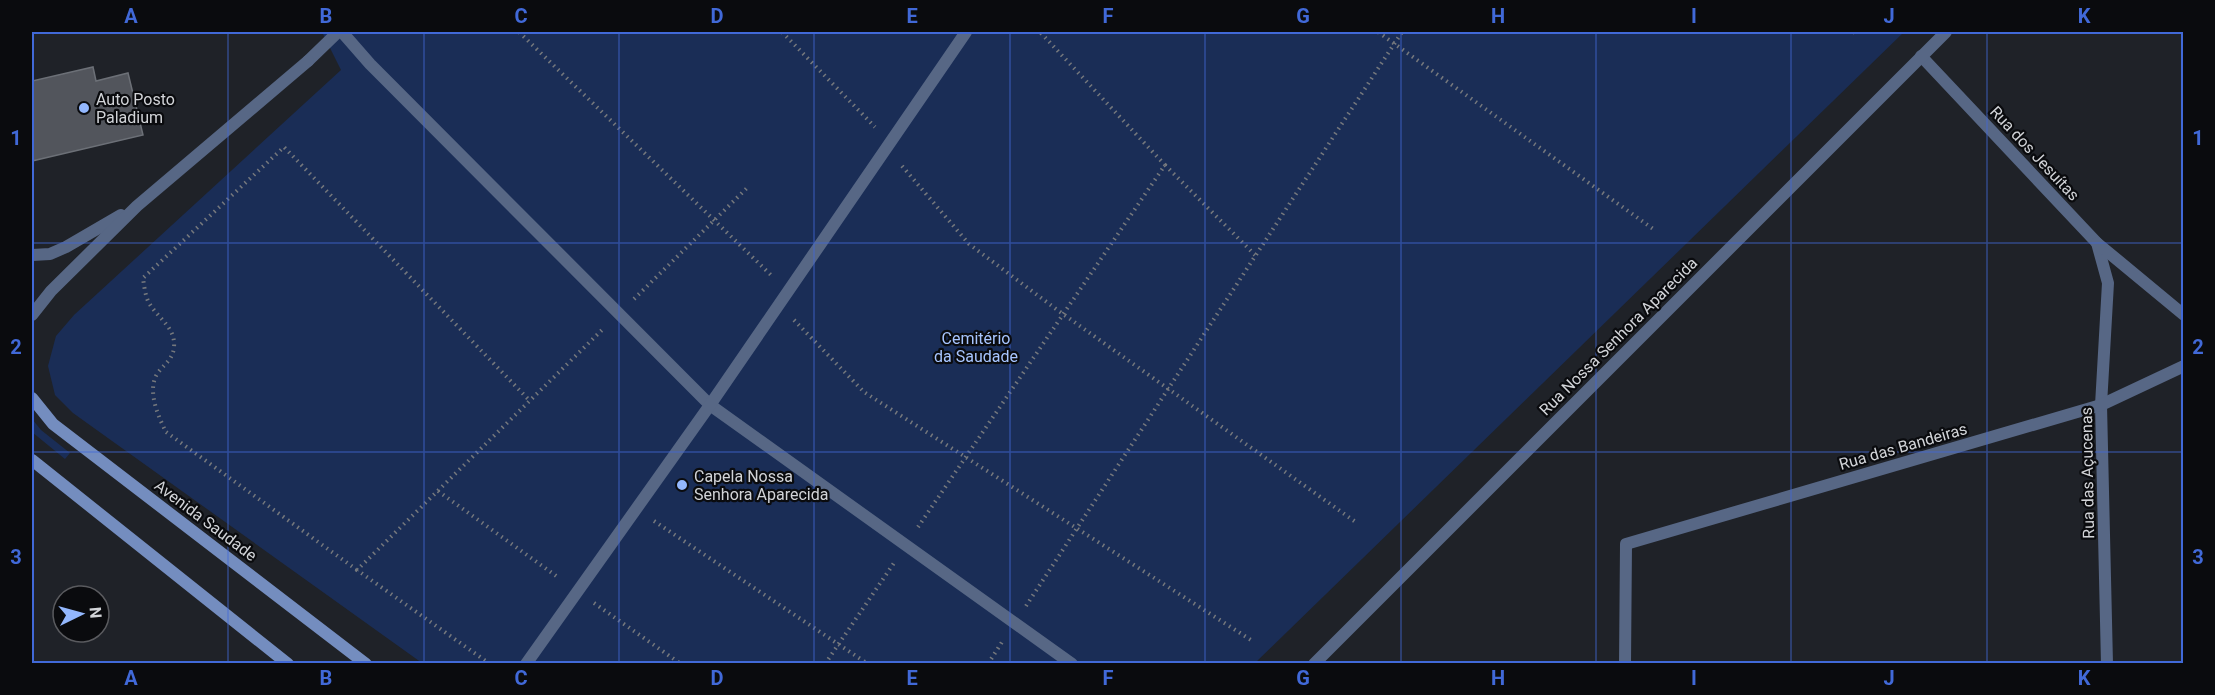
<svg xmlns="http://www.w3.org/2000/svg" width="2215" height="695" viewBox="0 0 2215 695" font-family="Roboto,sans-serif">
  <style>
    .green { fill: #1a2d56 }
    .building { fill: #52555c; stroke: #6c7077; stroke-width: 1.5 }
    .lines { fill: none; stroke-linecap: round; stroke-linejoin: round }
    .path { stroke: #75787d; stroke-width: 4; stroke-dasharray: 1.5 4.5; stroke-linecap: butt }
    .service { stroke: #576785; stroke-width: 12 }
    .minor { stroke: #576785; stroke-width: 12 }
    .tertiary { stroke: #576785; stroke-width: 12 }
    .secondary { stroke: #748dbf; stroke-width: 12 }
    .grid { fill: none; stroke: #4169d8; stroke-width: 1.5; stroke-opacity: 0.55 }
    .poi-dot { fill: #93b7fd; stroke: #0a0b0e; stroke-width: 2 }
    .labels { text-anchor: middle; stroke-width: 4.5; stroke-linejoin: round; paint-order: stroke }
    .poi-label { font-size: 16px; fill: #d2d4d8; stroke: #0a0b0e; text-anchor: start }
    .street-label { font-size: 16px; fill: #d2d4d8; stroke: #0a0b0e }
    .park-label { font-size: 16px; fill: #a7c5ff; stroke: #0a0b0e }
    .neatline { fill: none; stroke: #4169d8; stroke-width: 2 }
    .grid-label { font-size: 20px; text-anchor: middle; font-weight: bold; fill: #4169d8 }
  </style>
  <rect width="100%" height="100%" fill="#1f2228"/>
  <g class="green">
    <polygon points="322,32 1904,32 1255,663 422,663 73,413 55,395 48,366 56,336 74,315 341,70"/>
    <polygon points="32,419 41,430 70,453 65,459 32,432"/>
  </g>
  <polygon class="building" points="93,67 96,81 128,73 143,135 32,161 32,81"/>
  <g class="lines">
    <g class="path">
      <polyline points="519,32 772,276"/>
      <polyline points="782,32 875,127"/>
      <polyline points="1378,32 1656,231"/>
      <polyline points="1854,32 1858,36"/>
      <polyline points="1165,165 1255,255"/>
      <polyline points="902,166 969,244 1056,309 1357,523"/>
      <polyline points="634,299 747,188"/>
      <polyline points="794,320 864,392 1251,640"/>
      <polyline points="438,491 559,578"/>
      <polyline points="654,521 868,664"/>
      <polyline points="918,527 1165,165 1040,32"/>
      <path d="M357 570 166 432C158 416 147 391 157 374 163 365 173 360 174 347 176 327 156 317 148 301 145 294 144 285 143 278L284 147 530 401"/>
      <polyline points="594,603 681,664"/>
      <polyline points="1026,606 1402,32"/>
      <polyline points="490,664 357,570 603,329"/>
      <polyline points="825,664 894,563"/>
      <polyline points="988,664 1002,642"/>
    </g>
    <g class="service">
      <polyline points="342,32 370,64 710,405 1072,664"/>
      <polyline points="308,61 338,32"/>
      <polyline points="526,664 710,405 966,32"/>
    </g>
    <g class="minor">
      <polyline points="1921,56 2097,243 2108,283 2101,405 2107,664"/>
      <polyline points="2097,243 2184,315"/>
      <polyline points="32,255 50,254 66,247 121,215"/>
      <polyline points="32,315 51,291 137,206 308,61"/>
      <polyline points="1625,664 1626,544 2101,405 2184,366"/>
    </g>
    <polyline class="tertiary" points="1314,664 1946,32"/>
    <g class="secondary">
      <polyline points="32,398 53,424 366,664"/>
      <polyline points="32,460 288,664"/>
    </g>
  </g>
  <path class="grid" d="M228 32V664M424 32V664M619 32V664M814 32V664M1010 32V664M1205 32V664M1401 32V664M1596 32V664M1791 32V664M1987 32V664M32 243H2184M32 452H2184"/>
  <g class="poi-dot">
    <circle cx="84" cy="108" r="6"/>
    <circle cx="682" cy="485" r="6"/>
  </g>
  <g class="labels">
    <g class="poi-label">
      <text x="96" y="105">Auto Posto<tspan x="96" dy="18">Paladium</tspan></text>
      <text x="694" y="482">Capela Nossa<tspan x="694" dy="18">Senhora Aparecida</tspan></text>
    </g>
    <g class="street-label">
      <text transform="translate(2035 153) rotate(47)" y="6">Rua dos Jesuítas</text>
      <text transform="translate(1618 336) rotate(-45)" y="6">Rua Nossa Senhora Aparecida</text>
      <text transform="translate(1903 446) rotate(-16)" y="6">Rua das Bandeiras</text>
      <text transform="translate(2087 473) rotate(-91)" y="6">Rua das Açucenas</text>
      <text transform="translate(206 520) rotate(37)" y="6">Avenida Saudade</text>
    </g>
    <g class="park-label">
      <text x="976" y="344">Cemitério<tspan x="976" dy="18">da Saudade</tspan></text>
    </g>
  </g>
  <rect width="2215" height="695" fill="none" stroke="#0a0b0e" stroke-width="66"/>
  <g transform="translate(81 614) rotate(85)"><circle r="28" fill="#0a0b0e" stroke="#5a5b5f" stroke-width="1.5"/>
  <path d="M0-4.5L10 22L0 15L-10 22Z" fill="#93b7fd"/>
  <text y="-9" font-size="16" font-weight="bold" text-anchor="middle" fill="#d2d4d8">N</text>
  </g>
  <rect x="33" y="33" width="2149" height="629" class="neatline"/>
  <g class="grid-label">
    <text x="131" y="23">A</text>
    <text x="326" y="23">B</text>
    <text x="521" y="23">C</text>
    <text x="717" y="23">D</text>
    <text x="912" y="23">E</text>
    <text x="1108" y="23">F</text>
    <text x="1303" y="23">G</text>
    <text x="1498" y="23">H</text>
    <text x="1694" y="23">I</text>
    <text x="1889" y="23">J</text>
    <text x="2084" y="23">K</text>
    <text x="16" y="145">1</text>
    <text x="2198" y="145">1</text>
    <text x="16" y="354">2</text>
    <text x="2198" y="354">2</text>
    <text x="16" y="564">3</text>
    <text x="2198" y="564">3</text>
    <text x="131" y="685">A</text>
    <text x="326" y="685">B</text>
    <text x="521" y="685">C</text>
    <text x="717" y="685">D</text>
    <text x="912" y="685">E</text>
    <text x="1108" y="685">F</text>
    <text x="1303" y="685">G</text>
    <text x="1498" y="685">H</text>
    <text x="1694" y="685">I</text>
    <text x="1889" y="685">J</text>
    <text x="2084" y="685">K</text>
  </g>
</svg>
